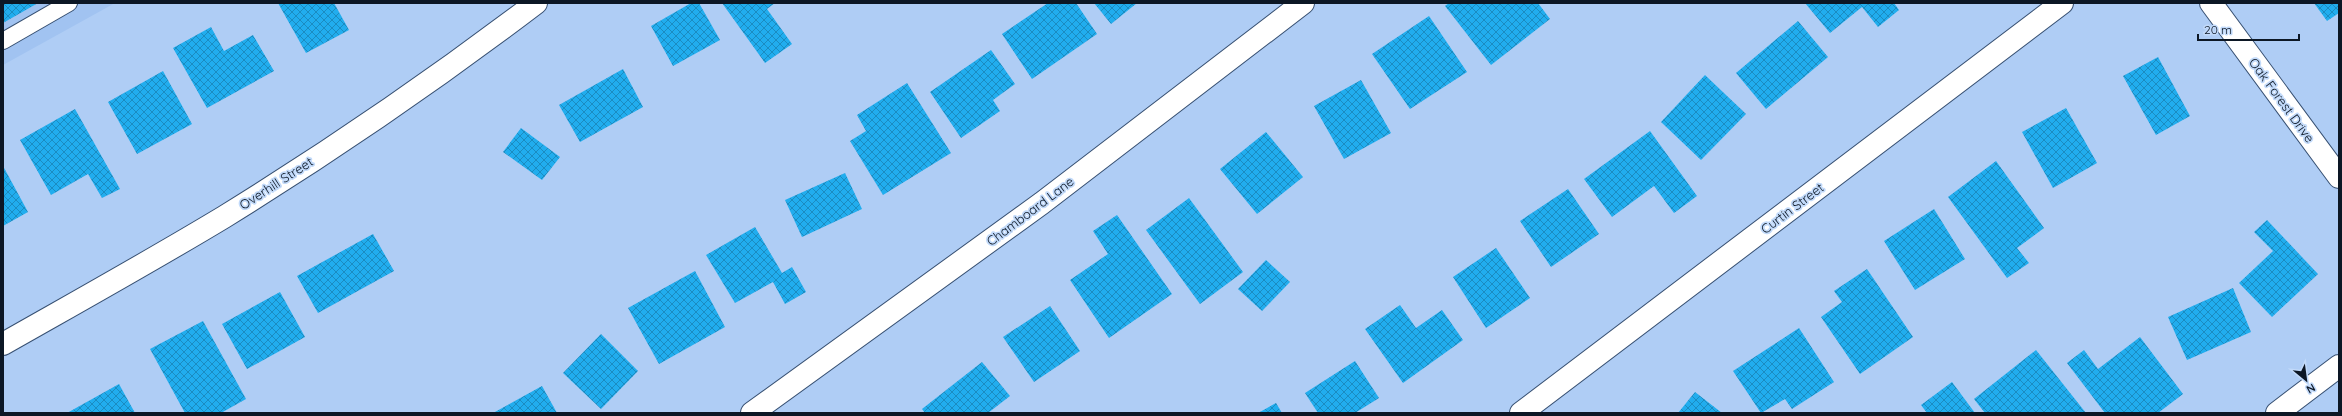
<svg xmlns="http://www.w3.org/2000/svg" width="2342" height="416" viewBox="0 0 2342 416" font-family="Quicksand,sans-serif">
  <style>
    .built { fill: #a1c3f1 }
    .building { fill: url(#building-cross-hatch) }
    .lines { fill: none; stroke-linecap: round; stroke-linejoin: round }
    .lane-casing { stroke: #375072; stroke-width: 18 }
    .street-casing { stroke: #375072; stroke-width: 24 }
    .secondary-casing { stroke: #375072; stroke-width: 24 }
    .lane { stroke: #fff; stroke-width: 16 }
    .street { stroke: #fff; stroke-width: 22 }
    .secondary { stroke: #fff; stroke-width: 22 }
    .labels { text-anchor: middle; stroke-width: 3.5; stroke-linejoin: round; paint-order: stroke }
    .street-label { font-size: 13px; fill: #0c1725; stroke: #c2dafa }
  </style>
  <defs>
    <pattern id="building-cross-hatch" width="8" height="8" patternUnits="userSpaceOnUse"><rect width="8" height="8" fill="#21adee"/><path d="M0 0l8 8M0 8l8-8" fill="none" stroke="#1b8cc1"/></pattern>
  </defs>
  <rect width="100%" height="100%" fill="#afcdf5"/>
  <polygon class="built" points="3,3 115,3 3,65"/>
  <g class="building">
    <polygon points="3,3 38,3 3,23"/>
    <polygon points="278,3 334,3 349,30 306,53"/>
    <polygon points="691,3 699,3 720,40 673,66 651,26"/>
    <polygon points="722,3 775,3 767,9 792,44 765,63"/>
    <polygon points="1048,3 1076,3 1097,34 1032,79 1002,34"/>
    <polygon points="1094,3 1137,3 1111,24"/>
    <polygon points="1449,3 1538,3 1550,19 1491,65 1445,6"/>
    <polygon points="1805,3 1894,3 1899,10 1878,27 1862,7 1830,33"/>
    <polygon points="2314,3 2339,3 2339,13 2327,21"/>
    <polygon points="1429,16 1467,72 1410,109 1372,54"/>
    <polygon points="1798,21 1828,57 1766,109 1736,73"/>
    <polygon points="211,27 224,51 253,35 274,71 207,108 173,48"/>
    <polygon points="991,50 1015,84 993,100 1000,111 961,138 930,92"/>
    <polygon points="2158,57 2190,116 2156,135 2123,76"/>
    <polygon points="623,69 643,107 580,142 559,105"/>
    <polygon points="163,71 192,124 137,154 108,102"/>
    <polygon points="1705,75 1746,114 1701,160 1661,122"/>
    <polygon points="1361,80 1391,133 1344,159 1314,106"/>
    <polygon points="907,83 951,153 883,195 850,141 866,131 857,115"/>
    <polygon points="2066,108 2097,163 2053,188 2022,132"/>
    <polygon points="75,109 120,189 102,198 88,174 51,195 20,140"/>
    <polygon points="521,128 560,157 542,180 503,152"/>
    <polygon points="1650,131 1697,196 1674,213 1654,186 1612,217 1584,179"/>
    <polygon points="1266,132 1303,177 1257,214 1220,169"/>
    <polygon points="1996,161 2044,228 2017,248 2029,263 2007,278 1948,197"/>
    <polygon points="3,166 28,212 3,226"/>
    <polygon points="845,173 862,209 802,237 785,200"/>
    <polygon points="1568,189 1599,234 1551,267 1520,221"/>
    <polygon points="1189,198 1243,272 1200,304 1146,230"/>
    <polygon points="1934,209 1965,259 1915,290 1884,241"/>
    <polygon points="1117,215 1172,294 1109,338 1070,280 1108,254 1093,231"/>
    <polygon points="2267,220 2318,274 2272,317 2239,283 2273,251 2254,232"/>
    <polygon points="755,227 782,273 792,267 806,292 785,304 773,282 735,303 706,255"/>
    <polygon points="373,234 394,271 318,313 297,276"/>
    <polygon points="1496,248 1530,298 1486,328 1453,277"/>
    <polygon points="1266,260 1290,282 1262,311 1238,289"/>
    <polygon points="1867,269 1913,337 1860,374 1821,317 1842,302 1834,291"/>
    <polygon points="695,271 725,327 659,364 628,308"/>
    <polygon points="2233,288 2251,332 2187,360 2168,317"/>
    <polygon points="280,292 305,337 247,369 222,324"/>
    <polygon points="1400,305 1416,328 1442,310 1463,340 1403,383 1365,329"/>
    <polygon points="1050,306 1080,351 1034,382 1003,337"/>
    <polygon points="203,321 246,399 221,413 185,413 150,349"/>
    <polygon points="1799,328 1834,382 1792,409 1785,399 1761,413 1733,371"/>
    <polygon points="601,334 638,371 601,409 563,373"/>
    <polygon points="2140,337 2183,394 2158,413 2105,413 2067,363 2084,350 2098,369"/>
    <polygon points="2036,350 2086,413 1985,413 1974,399"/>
    <polygon points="1355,361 1379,398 1355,413 1318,413 1305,393"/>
    <polygon points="982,362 1010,396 988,413 925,413 922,409"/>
    <polygon points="1952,382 1975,413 1927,413 1921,405"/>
    <polygon points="119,384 135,413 67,413"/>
    <polygon points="542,386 557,413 493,413"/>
    <polygon points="1695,392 1722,413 1678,413"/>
    <polygon points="1276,403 1282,413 1258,413"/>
  </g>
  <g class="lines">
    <g class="lane-casing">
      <polyline id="lane" points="3,41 69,3"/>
    </g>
    <g class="street-casing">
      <g id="street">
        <path d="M3 344C77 302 151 261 224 217 331 151 436 79 536 3"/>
        <polyline points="752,413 1042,203 1303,3"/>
        <polyline points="1521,413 2062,3"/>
        <polyline points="2277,413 2339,366"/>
      </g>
    </g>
    <g class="secondary-casing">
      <polyline id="secondary" points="2211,3 2339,177"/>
    </g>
    <use href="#lane" class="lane"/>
    <use href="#street" class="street"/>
    <use href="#secondary" class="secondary"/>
  </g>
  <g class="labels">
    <g class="street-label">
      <text transform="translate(2282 100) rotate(54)" y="5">Oak Forest Drive</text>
      <text transform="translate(276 183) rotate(-33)" y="5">Overhill Street</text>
      <text transform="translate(1792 208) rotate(-37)" y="5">Curtin Street</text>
      <text transform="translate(1030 211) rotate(-37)" y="5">Chamboard Lane</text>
    </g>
  </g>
  <rect width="2342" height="416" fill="none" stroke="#0c1725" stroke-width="8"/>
  <g transform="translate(2306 380) rotate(151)" stroke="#c2dafa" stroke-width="3" paint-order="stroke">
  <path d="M0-3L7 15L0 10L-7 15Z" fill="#0c1725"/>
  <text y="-6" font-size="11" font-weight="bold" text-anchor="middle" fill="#0c1725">N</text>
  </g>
  <path d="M2198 34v6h101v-6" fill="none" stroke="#0c1725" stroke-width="2"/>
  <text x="2204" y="34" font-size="12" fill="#0c1725" stroke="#c2dafa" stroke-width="3" paint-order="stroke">20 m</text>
</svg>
